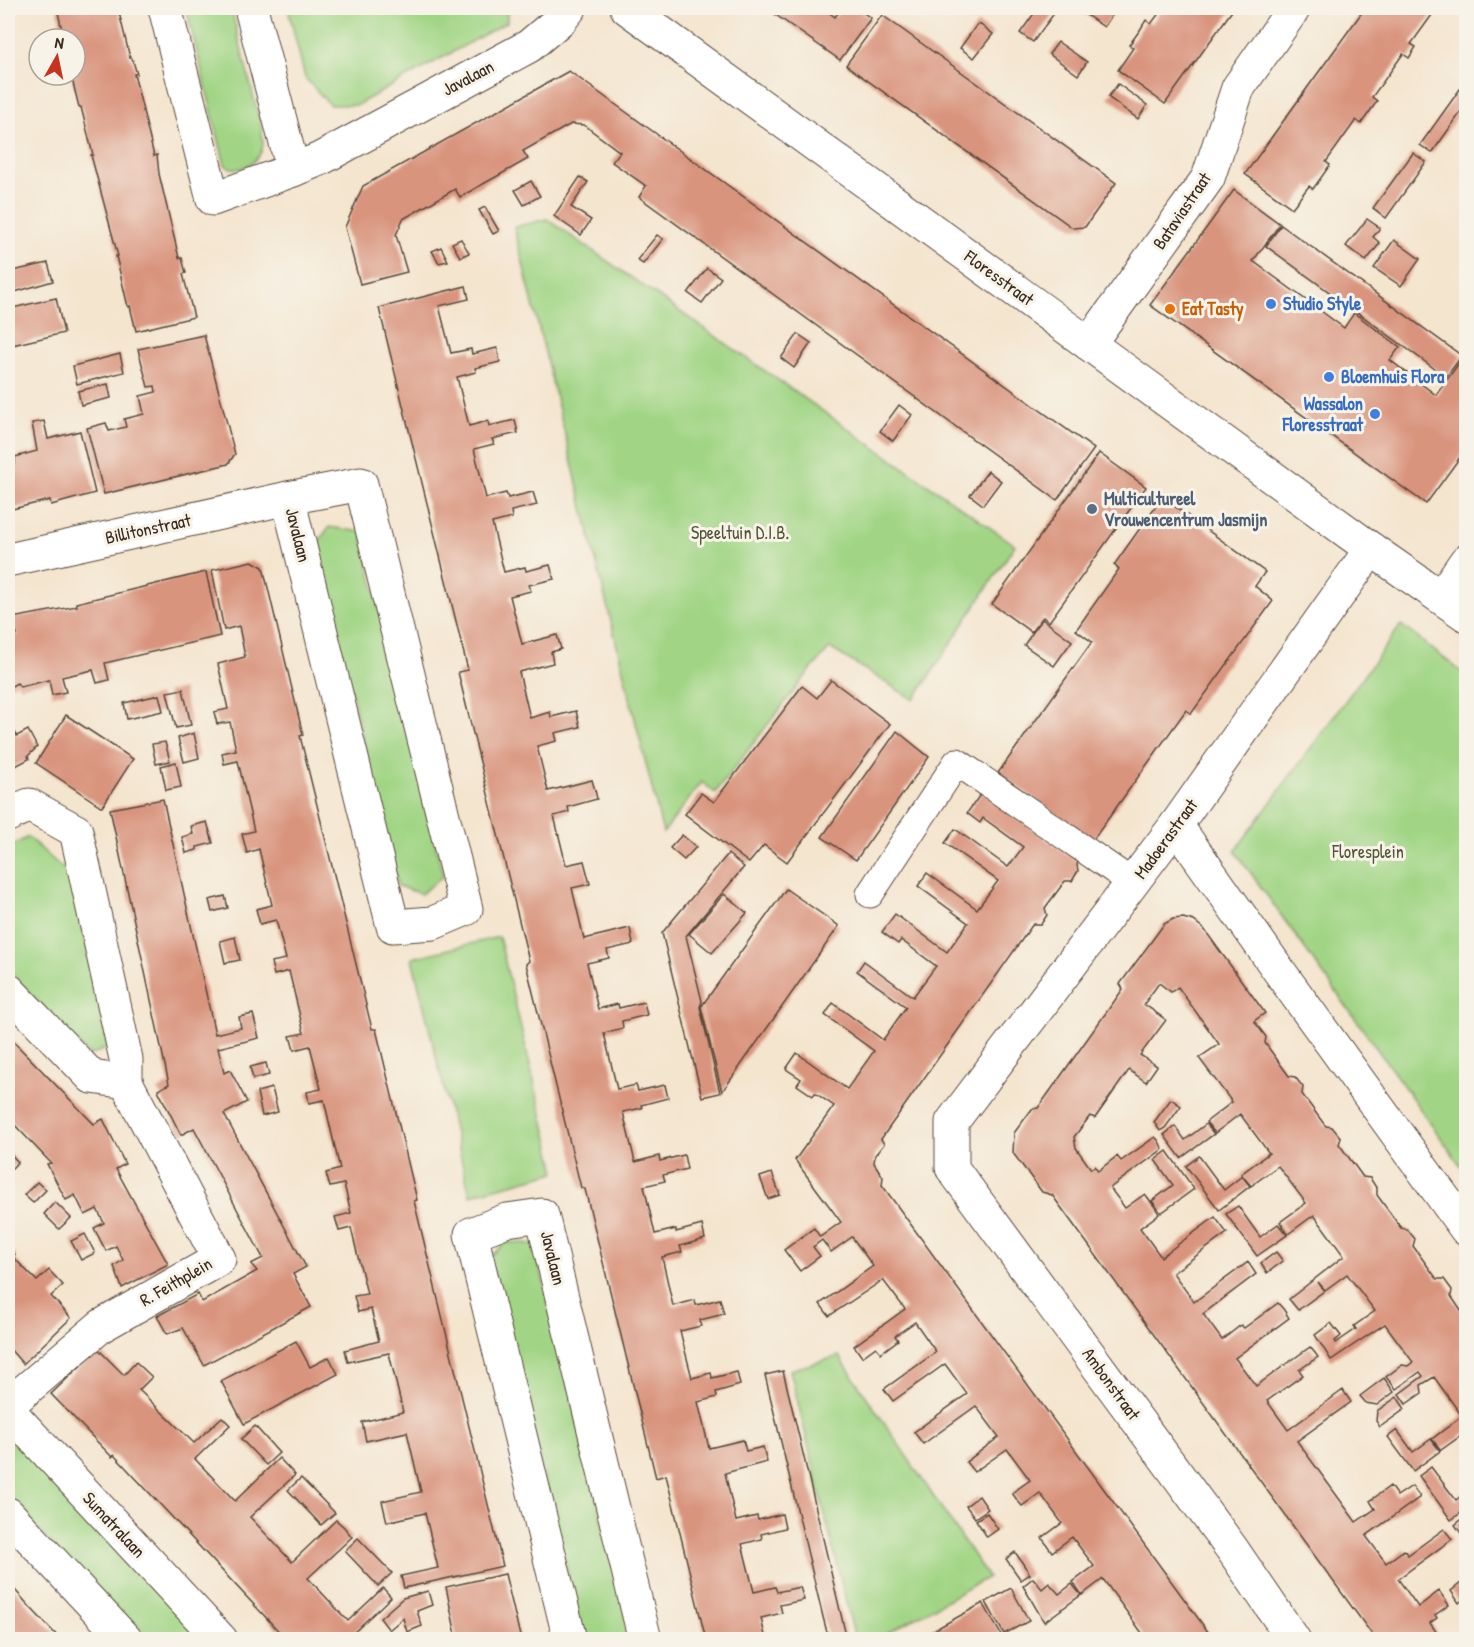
<svg xmlns="http://www.w3.org/2000/svg" width="1474" height="1647" viewBox="0 0 1474 1647" font-family="'Patrick Hand',sans-serif">
  <style>
    .green { fill: #a1d585; stroke: #6e8052; stroke-width: 1.5 }
    .water { fill: #5fc2dd; stroke: #4d767e; stroke-width: 1.5 }
    .building { fill: #d9947e }
    .lines { fill: none; stroke-linecap: round; stroke-linejoin: round }
    .service-casing { stroke: #574639; stroke-width: 29 }
    .minor-casing { stroke: #574639; stroke-width: 35 }
    .secondary-casing { stroke: #574639; stroke-width: 35 }
    .service { stroke: #fff; stroke-width: 27 }
    .minor { stroke: #fff; stroke-width: 33 }
    .secondary { stroke: #fff; stroke-width: 33 }
    .shop-dot { fill: #3f7fe0; stroke: #f7f3e8; stroke-width: 2 }
    .food-dot { fill: #e8710a; stroke: #f7f3e8; stroke-width: 2 }
    .service-dot { fill: #5c6f8a; stroke: #f7f3e8; stroke-width: 2 }
    .labels { text-anchor: middle; stroke-width: 6; stroke-linejoin: round; paint-order: stroke }
    .street-label { font-size: 18px; fill: #3b2a1e; stroke: #f7f3e8 }
    .shop-label { font-size: 18px; font-weight: bold; fill: #366cbe; stroke: #f7f3e8; text-anchor: start }
    .food-label { font-size: 18px; font-weight: bold; fill: #c56008; stroke: #f7f3e8; text-anchor: start }
    .service-label { font-size: 18px; font-weight: bold; fill: #4e5e75; stroke: #f7f3e8; text-anchor: start }
    .park-label { font-size: 18px; fill: #545538; stroke: #f7f3e8 }
  </style>
  <rect width="100%" height="100%" fill="#f7f3e8"/>
  <filter id="ink" filterUnits="userSpaceOnUse"><feTurbulence type="fractalNoise" baseFrequency=".0167" numOctaves="2"/><feDisplacementMap in="SourceGraphic" scale="12" xChannelSelector="R" yChannelSelector="G"/><feConvolveMatrix kernelMatrix="1 2 1 2 8 2 1 2 1" color-interpolation-filters="sRGB"/></filter>
  <filter id="wash" filterUnits="userSpaceOnUse"><feTurbulence type="fractalNoise" baseFrequency=".008" numOctaves="4" result="noise"/><feDisplacementMap in="SourceGraphic" scale="24" xChannelSelector="R" yChannelSelector="G"/><feGaussianBlur stdDeviation="1.35" result="paint"/><feColorMatrix in="noise" values="0 0 0 0 0 0 0 0 0 0 0 0 0 0 0 0 0 1.4 0 .05"/><feComposite in="paint" operator="in"/></filter>
  <g filter="url(#wash)">
    <rect width="100%" height="100%" fill="#f4e5cf"/>
    <g class="green">
      <path d="M186 8H231L262 130C262 135 263 141 263 145 260 162 239 175 225 165Z"/>
      <polygon points="288,8 507,8 507,22 357,105 330,105 305,78"/>
      <polygon points="547,219 1015,545 914,700 830,648 803,679 715,793 702,782 663,833 514,227"/>
      <polygon points="329,527 361,532 443,876 421,894 398,886 316,545"/>
      <polygon points="1401,625 1466,675 1466,1173 1235,851"/>
      <polygon points="28,837 72,877 108,1048 90,1055 8,970 8,848"/>
      <polygon points="499,937 556,1172 470,1195 412,958"/>
      <polygon points="506,1242 534,1244 631,1639 584,1639 489,1258"/>
      <polygon points="839,1356 988,1577 877,1639 855,1639 790,1370"/>
      <polygon points="8,1428 205,1639 142,1639 8,1498"/>
    </g>
    <polygon class="water" points="1466,974 1466,1023 1464,1019 1462,985"/>
    <g id="blocks">
      <g class="building">
        <polygon points="57,8 118,8 130,58 132,58 137,74 134,74 154,156 157,155 159,174 179,258 182,258 186,273 183,274 194,317 136,331 130,306 128,307 116,256 118,256 91,155 93,155 81,107 79,107 71,75 75,75 75,39 64,39"/>
        <polygon points="766,8 823,8 835,17 842,8 856,8 871,18 840,60"/>
        <polygon points="1038,8 1058,8 1033,42 1020,33"/>
        <polygon points="1076,8 1117,8 1104,27"/>
        <polygon points="1163,8 1234,8 1165,104 1118,70 1133,48 1129,45 1140,30 1146,20 1151,24"/>
        <polygon points="1365,8 1437,8 1411,44 1416,47 1409,58 1403,54 1372,97 1377,101 1373,107 1361,124 1356,120 1326,162 1330,165 1313,189 1309,186 1292,208 1245,174"/>
        <polygon points="882,15 1116,183 1085,227 1073,228 846,65"/>
        <polygon points="978,23 993,34 974,58 960,48"/>
        <polygon points="1058,42 1087,62 1078,75 1049,54"/>
        <polygon points="569,71 1094,449 1057,500 639,197 646,186 612,162 620,152 584,125 571,124 523,151 528,159 460,197 455,189 403,219 396,235 407,272 360,284 345,227 363,186"/>
        <polygon points="1118,84 1147,105 1138,119 1108,97"/>
        <polygon points="1460,89 1466,93 1466,105 1432,153 1420,145"/>
        <polygon points="1413,153 1426,162 1386,218 1373,208"/>
        <polygon points="580,177 588,182 571,207 591,220 581,235 554,216"/>
        <polygon points="531,181 540,196 524,205 515,190"/>
        <polygon points="1234,190 1280,224 1253,261 1344,328 1354,313 1400,347 1390,360 1436,395 1464,356 1466,357 1466,449 1426,504 1150,305"/>
        <polygon points="485,207 499,231 493,234 479,210"/>
        <polygon points="1367,219 1380,228 1373,237 1380,243 1366,261 1346,246"/>
        <polygon points="1281,225 1462,356 1446,377 1266,246"/>
        <polygon points="657,235 663,239 643,264 637,260"/>
        <polygon points="461,239 469,253 460,257 452,243"/>
        <polygon points="1394,240 1420,259 1401,286 1374,268"/>
        <polygon points="441,247 448,261 439,263 432,251"/>
        <polygon points="48,263 53,281 8,294 8,272"/>
        <polygon points="707,268 721,278 702,303 688,293"/>
        <polygon points="466,286 469,299 439,306 451,353 471,349 472,354 497,348 500,362 475,368 476,372 457,377 469,426 488,421 489,426 515,420 518,433 492,439 494,444 474,449 486,498 506,493 508,498 533,492 537,505 511,511 512,518 492,523 504,572 525,567 526,571 550,565 554,579 529,585 531,591 510,596 522,644 557,635 561,649 551,652 553,663 519,672 530,718 550,712 551,717 576,711 580,727 555,733 557,741 537,746 548,791 592,780 596,794 597,799 568,807 569,812 554,816 566,865 584,861 590,884 572,888 584,939 630,928 633,944 607,950 609,958 587,963 598,1009 618,1004 619,1008 644,1002 647,1015 622,1021 623,1028 604,1033 617,1089 636,1085 638,1091 665,1085 668,1098 641,1105 642,1108 623,1112 635,1162 659,1156 660,1161 684,1155 687,1169 663,1175 665,1181 644,1186 655,1234 676,1229 676,1232 702,1225 705,1239 680,1246 682,1252 662,1257 673,1306 695,1300 696,1305 720,1299 724,1314 700,1320 701,1326 680,1331 692,1378 711,1373 712,1378 737,1372 740,1385 716,1392 717,1397 698,1402 709,1448 743,1440 746,1451 763,1447 767,1462 725,1473 736,1521 757,1516 758,1520 782,1514 785,1528 761,1534 762,1539 742,1544 754,1592 775,1587 777,1592 800,1587 804,1600 780,1605 782,1613 761,1618 766,1640 706,1640 666,1475 656,1478 585,1189 581,1188 526,964 529,961 458,672 468,670 379,308"/>
        <polygon points="56,298 64,333 8,346 8,309"/>
        <polygon points="798,334 811,343 794,368 781,358"/>
        <polygon points="204,335 235,454 228,464 104,494 87,428 106,423 109,431 126,427 124,419 144,414 140,396 156,392 155,386 148,387 138,349"/>
        <polygon points="120,354 124,372 77,384 73,366"/>
        <polygon points="108,384 111,398 81,405 78,391"/>
        <polygon points="899,405 912,415 893,441 880,431"/>
        <polygon points="44,421 48,439 80,431 95,493 51,505 50,500 8,510 8,465 15,464 15,457 37,451 32,423"/>
        <polygon points="1099,453 1146,487 1049,622 1043,617 1031,632 992,604"/>
        <polygon points="988,471 1001,481 983,505 970,495"/>
        <polygon points="1162,497 1265,572 1255,586 1273,601 1191,714 1186,710 1093,840 998,773 1092,642 1076,630 1119,569 1114,565"/>
        <polygon points="252,561 263,567 303,735 300,736 372,1029 376,1029 417,1200 414,1201 503,1566 404,1588 401,1576 438,1568 425,1513 387,1522 382,1501 421,1492 407,1432 366,1441 362,1422 403,1412 389,1353 348,1362 345,1350 379,1341 371,1309 358,1312 354,1296 367,1294 351,1228 339,1231 335,1217 351,1213 344,1184 330,1187 327,1177 326,1173 340,1169 324,1100 309,1103 307,1092 321,1089 310,1046 294,1050 290,1036 304,1033 289,971 274,975 271,962 286,959 276,920 260,924 256,909 272,905 259,849 247,853 242,834 254,831 238,761 224,764 222,753 236,750 230,722 217,724 214,712 228,709 218,664 245,657 239,626 224,630 212,570"/>
        <polygon points="206,572 220,636 105,663 109,680 97,683 93,670 62,677 66,692 52,695 49,680 20,687 17,683 8,688 8,640 17,635 12,618 77,606 76,603"/>
        <polygon points="1042,619 1072,641 1054,666 1024,645"/>
        <polygon points="831,680 890,724 787,862 764,845 749,863 685,814 701,793 714,802 802,686 817,698"/>
        <polygon points="183,689 191,725 176,728 167,692"/>
        <polygon points="159,695 163,711 127,719 124,703"/>
        <polygon points="66,715 133,759 102,807 36,763"/>
        <polygon points="8,718 17,736 28,730 37,747 28,756 29,759 8,770"/>
        <polygon points="897,731 929,757 856,860 822,837"/>
        <polygon points="194,733 199,758 184,762 178,738"/>
        <polygon points="165,742 170,761 156,764 152,744"/>
        <polygon points="176,762 181,787 166,790 161,766"/>
        <polygon points="982,792 1078,862 1077,865 1078,871 1072,881 1065,881 1045,908 1047,915 1041,924 1033,924 881,1139 884,1144 875,1155 874,1163 883,1177 882,1185 1214,1640 1147,1640 1103,1579 1082,1595 1073,1582 1094,1566 1072,1537 1052,1552 1042,1538 1062,1523 1040,1493 1022,1506 1017,1500 1012,1493 1030,1480 1007,1449 974,1472 966,1462 999,1437 976,1406 923,1444 914,1432 967,1394 945,1364 893,1401 884,1389 936,1352 915,1322 895,1336 898,1340 881,1353 876,1347 862,1357 854,1346 905,1309 883,1280 829,1316 820,1304 873,1266 852,1237 831,1252 822,1240 813,1247 820,1256 800,1271 784,1250 814,1228 820,1237 841,1222 795,1160 834,1106 815,1093 813,1096 797,1085 801,1079 786,1069 797,1053 847,1089 874,1051 825,1015 833,1003 883,1040 906,1007 857,971 864,961 913,997 936,966 901,940 898,944 882,932 895,914 947,952 968,923 918,886 927,873 977,909 998,881 945,843 955,829 1008,867 1023,847 983,818 980,823 967,813"/>
        <polygon points="163,799 215,1034 241,1028 239,1017 253,1014 259,1038 218,1048 224,1073 230,1070 247,1102 224,1114 306,1267 293,1274 311,1307 204,1365 183,1328 167,1334 157,1316 198,1294 202,1302 257,1271 251,1264 263,1258 194,1128 181,1135 158,1090 169,1084 110,809"/>
        <polygon points="207,822 213,843 197,847 197,850 186,853 182,837 193,834 191,826"/>
        <polygon points="682,835 696,847 684,860 670,848"/>
        <polygon points="728,854 744,867 686,936 702,1001 700,1007 720,1093 702,1097 662,933"/>
        <polygon points="786,889 839,926 722,1092 701,1007"/>
        <polygon points="724,894 747,913 712,953 689,934"/>
        <polygon points="225,896 228,908 212,912 209,900"/>
        <polygon points="1183,918 1194,921 1204,929 1265,1013 1254,1021 1266,1037 1265,1043 1289,1076 1295,1077 1303,1087 1302,1094 1324,1124 1326,1126 1332,1127 1341,1138 1339,1144 1363,1177 1370,1178 1377,1189 1377,1195 1401,1228 1407,1229 1415,1239 1413,1246 1437,1279 1444,1279 1452,1290 1451,1296 1466,1318 1466,1432 1441,1450 1436,1444 1432,1439 1462,1416 1434,1377 1421,1385 1422,1393 1406,1404 1399,1394 1423,1376 1420,1372 1396,1389 1386,1377 1402,1365 1408,1366 1413,1362 1385,1324 1331,1360 1315,1335 1331,1323 1341,1336 1335,1341 1336,1343 1356,1329 1354,1326 1375,1311 1347,1274 1325,1290 1318,1282 1324,1291 1298,1310 1289,1299 1344,1256 1314,1215 1288,1234 1280,1222 1306,1203 1278,1166 1251,1186 1241,1174 1269,1153 1240,1114 1215,1133 1206,1122 1232,1102 1199,1058 1219,1044 1178,987 1171,992 1159,983 1144,1004 1166,1020 1140,1055 1157,1066 1146,1082 1129,1070 1095,1118 1090,1116 1074,1137 1076,1148 1091,1169 1095,1166 1098,1171 1117,1156 1121,1161 1155,1137 1158,1140 1163,1149 1110,1188 1125,1208 1145,1194 1155,1207 1159,1214 1140,1228 1161,1257 1215,1217 1227,1233 1173,1273 1194,1302 1248,1262 1256,1274 1203,1314 1222,1340 1241,1325 1244,1328 1278,1303 1284,1310 1289,1318 1235,1358 1256,1386 1310,1347 1315,1353 1318,1357 1299,1370 1303,1375 1267,1401 1288,1430 1343,1390 1351,1402 1297,1441 1356,1522 1375,1509 1370,1501 1390,1486 1397,1496 1412,1486 1420,1497 1366,1536 1386,1563 1404,1550 1408,1555 1444,1529 1452,1539 1398,1579 1418,1607 1439,1591 1449,1605 1435,1615 1437,1618 1430,1623 1442,1640 1376,1640 1052,1195 1042,1192 1013,1153 1014,1133 1032,1109 1038,1108 1123,989 1120,984 1164,924 1173,919"/>
        <polygon points="235,937 240,960 225,963 220,941"/>
        <polygon points="8,1036 94,1124 103,1119 125,1164 116,1169 168,1264 122,1288 114,1266 123,1260 116,1246 106,1251 94,1228 104,1223 97,1209 85,1215 75,1195 66,1200 47,1164 51,1163 8,1118"/>
        <polygon points="266,1063 269,1075 253,1079 250,1067"/>
        <polygon points="272,1088 278,1112 262,1116 257,1092"/>
        <polygon points="1171,1099 1181,1106 1165,1128 1160,1131 1154,1122"/>
        <polygon points="1206,1124 1214,1134 1181,1158 1164,1135 1175,1126 1185,1140"/>
        <polygon points="8,1151 18,1162 8,1172"/>
        <polygon points="1167,1151 1194,1189 1161,1213 1152,1201 1173,1185 1155,1160"/>
        <polygon points="1199,1156 1224,1190 1242,1176 1250,1186 1219,1210 1186,1166"/>
        <polygon points="772,1173 780,1195 768,1199 760,1177"/>
        <polygon points="37,1182 46,1190 33,1203 24,1195"/>
        <polygon points="55,1202 71,1218 59,1229 44,1214"/>
        <polygon points="1238,1206 1260,1237 1278,1224 1287,1235 1257,1256 1226,1214"/>
        <polygon points="85,1234 95,1253 81,1260 71,1241"/>
        <polygon points="8,1246 15,1254 13,1257 37,1281 49,1270 63,1285 51,1296 71,1318 23,1364 8,1347"/>
        <polygon points="1276,1252 1283,1261 1267,1273 1261,1263"/>
        <polygon points="296,1341 310,1367 329,1357 338,1374 244,1424 221,1381"/>
        <polygon points="98,1349 124,1375 136,1362 152,1377 139,1390 194,1443 222,1417 230,1425 195,1459 235,1501 279,1458 295,1475 250,1517 292,1562 336,1520 344,1527 352,1537 308,1578 348,1621 383,1588 391,1597 346,1640 287,1640 114,1455 112,1457 51,1394"/>
        <polygon points="783,1371 796,1424 847,1640 829,1640 823,1617 765,1375"/>
        <polygon points="1384,1378 1394,1392 1377,1405 1366,1403 1360,1396"/>
        <polygon points="1397,1397 1405,1409 1380,1427 1376,1421 1377,1411"/>
        <polygon points="255,1426 279,1453 266,1465 241,1439"/>
        <polygon points="1397,1430 1413,1452 1431,1439 1440,1451 1413,1471 1388,1437"/>
        <polygon points="1431,1467 1456,1500 1466,1492 1466,1509 1451,1520 1419,1476"/>
        <polygon points="301,1478 335,1513 321,1525 288,1490"/>
        <polygon points="979,1496 988,1509 975,1518 966,1506"/>
        <polygon points="987,1513 998,1529 987,1537 976,1520"/>
        <polygon points="1466,1516 1466,1540 1455,1525"/>
        <polygon points="358,1538 392,1573 378,1586 345,1551"/>
        <polygon points="1015,1552 1030,1574 1021,1580 1006,1559"/>
        <polygon points="505,1574 521,1640 457,1640 446,1587"/>
        <polygon points="1033,1578 1042,1589 1049,1583 1059,1594 1072,1584 1081,1595 1044,1622 1023,1586"/>
        <polygon points="1466,1579 1466,1597 1459,1603 1451,1591"/>
        <polygon points="8,1582 30,1607 61,1640 8,1640"/>
        <polygon points="1011,1588 1029,1621 1004,1634 986,1602"/>
        <polygon points="428,1591 432,1605 417,1611 422,1626 407,1632 403,1618 389,1630 380,1618 403,1598"/>
        <polygon points="983,1603 1004,1640 916,1640"/>
        <polygon points="363,1633 369,1640 356,1640"/>
      </g>
    </g>
  </g>
  <g filter="url(#ink)">
    <use href="#blocks" fill-opacity="0" stroke="#574639" stroke-width="1.5"/>
    <g class="lines">
      <g class="service-casing">
        <polyline id="service" points="870,894 957,762 1133,883"/>
      </g>
      <g class="minor-casing">
        <g id="minor">
          <polyline points="165,8 213,199 293,170 251,8"/>
          <polyline points="627,8 1371,549 1466,615"/>
          <polyline points="293,170 320,159 529,46 561,19 570,8"/>
          <polyline points="1089,344 1208,178 1238,88 1294,8"/>
          <polygon points="361,484 466,909 433,923 393,926 288,498"/>
          <polyline points="8,560 288,498"/>
          <polyline points="1441,597 1466,561"/>
          <polyline points="8,815 29,805 76,831 126,1059 126,1082 219,1259 101,1326 8,1405"/>
          <polyline points="1176,825 1287,982 1466,1229"/>
          <polyline points="8,990 92,1077 126,1082"/>
          <polyline points="570,1640 471,1234 507,1220 542,1215 645,1640"/>
          <polyline points="1294,1640 1232,1549 952,1168 952,1122 1176,825 1371,549"/>
        </g>
      </g>
      <g class="secondary-casing">
        <g id="secondary">
          <polyline points="8,1410 221,1640"/>
          <polyline points="8,1514 126,1640"/>
        </g>
      </g>
      <use href="#service" class="service"/>
      <use href="#minor" class="minor"/>
      <use href="#secondary" class="secondary"/>
    </g>
  </g>
  <g class="shop-dot">
    <circle cx="1271" cy="304" r="6"/>
    <circle cx="1329" cy="377" r="6"/>
    <circle cx="1375" cy="414" r="6"/>
  </g>
  <circle class="food-dot" cx="1170" cy="309" r="6"/>
  <circle class="service-dot" cx="1092" cy="509" r="6"/>
  <g class="labels">
    <g class="street-label">
      <text transform="translate(468 78) rotate(-28)" y="6">Javalaan</text>
      <text transform="translate(1182 211) rotate(-56)" y="6">Bataviastraat</text>
      <text transform="translate(999 278) rotate(36)" y="6">Floresstraat</text>
      <text transform="translate(148 529) rotate(-12)" y="6">Billitonstraat</text>
      <text transform="translate(298 535) rotate(76)" y="6">Javalaan</text>
      <text transform="translate(1166 839) rotate(-54)" y="6">Madoerastraat</text>
      <text transform="translate(553 1258) rotate(76)" y="6">Javalaan</text>
      <text transform="translate(176 1282) rotate(-30)" y="6">R. Feithplein</text>
      <text transform="translate(1111 1384) rotate(54)" y="6">Ambonstraat</text>
      <text transform="translate(114 1525) rotate(47)" y="6">Sumatralaan</text>
    </g>
    <g class="shop-label">
      <text x="1283" y="310">Studio Style</text>
      <text x="1341" y="383">Bloemhuis Flora</text>
      <text x="1363" y="410" text-anchor="end">Wassalon<tspan x="1363" dy="21">Floresstraat</tspan></text>
    </g>
    <g class="food-label">
      <text x="1182" y="315">Eat Tasty</text>
    </g>
    <g class="service-label">
      <text x="1104" y="505">Multicultureel<tspan x="1104" dy="21">Vrouwencentrum Jasmijn</tspan></text>
    </g>
    <g class="park-label">
      <text x="740" y="539">Speeltuin D.I.B.</text>
      <text x="1368" y="858">Floresplein</text>
    </g>
  </g>
  <rect width="1474" height="1647" fill="none" stroke="#f7f3e8" stroke-width="30"/>
  <g transform="translate(57 57) rotate(9)"><circle r="28" fill="#f7f3e8" stroke="#aca397" stroke-width="1.5"/>
  <path d="M0-4.5L10 22L0 15L-10 22Z" fill="#c8321e"/>
  <text y="-9" font-size="16" font-weight="bold" text-anchor="middle" fill="#3b2a1e">N</text>
  </g>
</svg>
